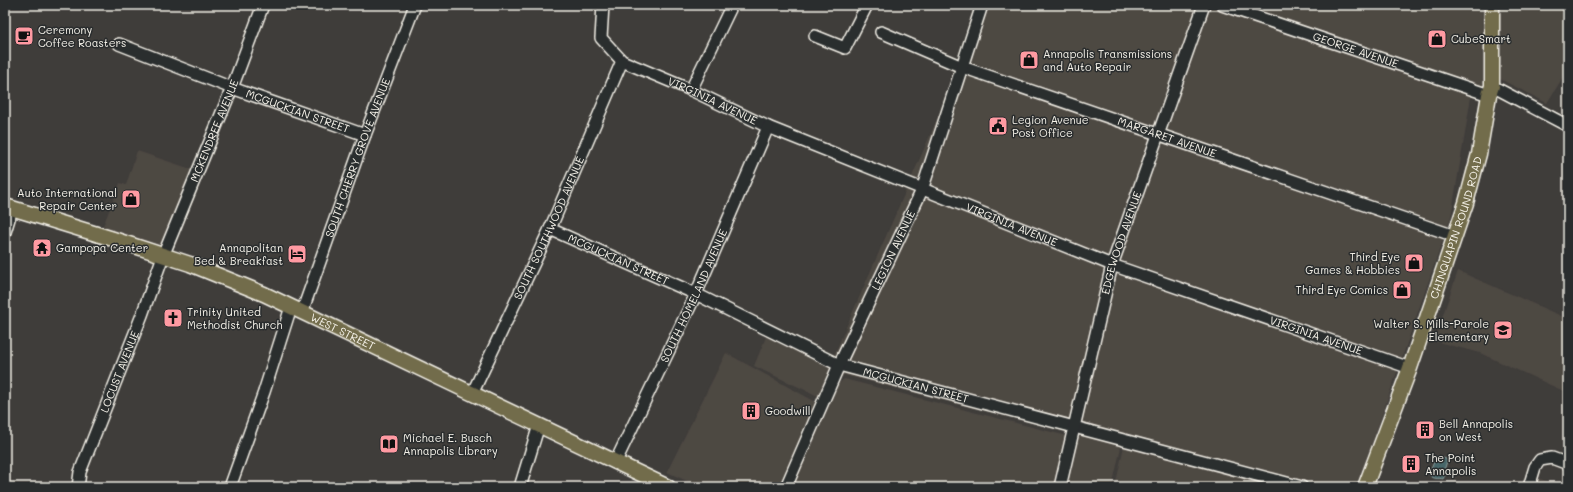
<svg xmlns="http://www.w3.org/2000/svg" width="1573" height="492" viewBox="0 0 1573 492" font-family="Mali,sans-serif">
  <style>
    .built { fill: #4e4843 }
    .water { fill: #476669; stroke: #8c9e9c }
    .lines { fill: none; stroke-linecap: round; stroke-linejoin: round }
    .minor-casing { stroke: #f4f1e8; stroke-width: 14 }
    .major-casing { stroke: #f4f1e8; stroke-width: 17 }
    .minor { stroke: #2a2d2e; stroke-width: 11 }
    .major { stroke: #726c4b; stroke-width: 14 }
    .labels { text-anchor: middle; stroke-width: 3; stroke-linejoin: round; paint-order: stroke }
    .poi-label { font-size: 11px; fill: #f4f1e8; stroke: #2a2d2e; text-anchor: start }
    .street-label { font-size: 11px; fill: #f4f1e8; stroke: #2a2d2e }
  </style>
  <rect width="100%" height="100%" fill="#3f3d3a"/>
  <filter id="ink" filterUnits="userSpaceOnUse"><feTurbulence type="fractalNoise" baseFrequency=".025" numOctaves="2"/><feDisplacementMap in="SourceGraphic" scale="8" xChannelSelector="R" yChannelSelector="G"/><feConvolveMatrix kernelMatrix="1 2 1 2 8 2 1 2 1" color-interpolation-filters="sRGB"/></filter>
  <g filter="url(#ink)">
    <g class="built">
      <polygon points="987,5 1568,5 1568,69 1547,103 1500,79 1472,91 1451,217 1357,487 1115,487 1124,446 1123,438 1112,487 1060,487 1071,433 844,375 818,396 754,366 768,332 834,355"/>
      <polygon points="137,151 194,170 162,251 101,231 120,183 126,185"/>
      <polygon points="1458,271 1568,319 1568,393 1480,353 1434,341"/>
      <polygon points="726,353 816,402 844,379 1067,436 1054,487 700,487 667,472"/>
      <polygon points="1538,478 1562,487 1535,487"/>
    </g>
    <path class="water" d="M1438 456 1446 459 1447 461 1443 474 1445 475 1443 479C1438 477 1432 481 1429 474L1436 457Z"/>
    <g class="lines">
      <g class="minor-casing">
        <g id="minor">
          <path id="s1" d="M603 5 601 38 622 61 691 90 768 127 1112 265 1410 368"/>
          <path id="s2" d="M1222 5 1489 95"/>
          <path id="s3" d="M881 32 962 67 1455 236"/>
          <polyline points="815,36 845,48 867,5"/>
          <path id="s4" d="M119 44 232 88 365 135"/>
          <polyline points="1492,86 1568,126"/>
          <polyline points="691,90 732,5"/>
          <path id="s5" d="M550 229 696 294 839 365 1302 487"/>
          <polyline points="5,232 12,209"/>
          <path id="s6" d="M302 312 365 135 415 5"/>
          <path id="s7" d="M472 394 550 229 622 61"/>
          <path id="s8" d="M615 463 696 294 768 127"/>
          <path id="s9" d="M78 487 80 472 142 315 163 256 232 88 263 5"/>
          <polyline points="230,487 264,392 291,307"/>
          <polyline points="520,487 539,425"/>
          <path id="s10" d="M786 487 839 365 922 190 982 5"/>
          <path id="s11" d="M1060 487 1112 265 1204 5"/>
          <polyline points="1529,487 1535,467 1540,460 1552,458 1568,464"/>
        </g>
      </g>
      <g class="major-casing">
        <g id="major">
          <path id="s12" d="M5 206 113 239 190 264 264 294 668 487"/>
          <path id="s13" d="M1365 487 1410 368 1466 203 1479 154 1489 95 1492 86V5"/>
        </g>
      </g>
      <use href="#minor" class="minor"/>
      <use href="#major" class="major"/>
    </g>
  </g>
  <defs>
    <g id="cafe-square" transform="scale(1)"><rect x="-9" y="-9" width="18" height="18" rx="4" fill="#ff9aa2" stroke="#2a2d2e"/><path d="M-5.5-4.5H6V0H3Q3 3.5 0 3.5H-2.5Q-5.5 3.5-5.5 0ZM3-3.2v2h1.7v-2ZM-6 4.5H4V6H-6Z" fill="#111"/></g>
    <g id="shop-square" transform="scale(1)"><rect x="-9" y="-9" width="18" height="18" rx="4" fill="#ff9aa2" stroke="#2a2d2e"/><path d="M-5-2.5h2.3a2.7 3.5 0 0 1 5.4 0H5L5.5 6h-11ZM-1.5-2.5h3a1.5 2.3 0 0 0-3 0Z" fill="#111"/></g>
    <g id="civic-square" transform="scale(1)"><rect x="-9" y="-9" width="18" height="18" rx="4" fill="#ff9aa2" stroke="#2a2d2e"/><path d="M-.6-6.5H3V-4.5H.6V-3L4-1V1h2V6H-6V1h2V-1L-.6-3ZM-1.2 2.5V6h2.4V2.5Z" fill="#111"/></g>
    <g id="temple-square" transform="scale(1)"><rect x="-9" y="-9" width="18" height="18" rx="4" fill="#ff9aa2" stroke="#2a2d2e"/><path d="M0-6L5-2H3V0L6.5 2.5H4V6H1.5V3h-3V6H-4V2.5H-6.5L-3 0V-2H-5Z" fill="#111"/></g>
    <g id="hotel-square" transform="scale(1)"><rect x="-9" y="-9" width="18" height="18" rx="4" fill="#ff9aa2" stroke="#2a2d2e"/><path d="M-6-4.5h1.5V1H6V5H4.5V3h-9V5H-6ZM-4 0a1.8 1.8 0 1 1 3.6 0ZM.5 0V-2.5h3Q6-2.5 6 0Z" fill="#111"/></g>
    <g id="church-square" transform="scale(1)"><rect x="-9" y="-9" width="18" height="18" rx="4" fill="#ff9aa2" stroke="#2a2d2e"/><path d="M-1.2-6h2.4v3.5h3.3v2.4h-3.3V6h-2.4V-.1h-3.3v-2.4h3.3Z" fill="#111"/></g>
    <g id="school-square" transform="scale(1)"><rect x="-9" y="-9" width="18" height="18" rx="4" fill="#ff9aa2" stroke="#2a2d2e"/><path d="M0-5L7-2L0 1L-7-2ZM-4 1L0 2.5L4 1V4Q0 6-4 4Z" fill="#111"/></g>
    <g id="building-square" transform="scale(1)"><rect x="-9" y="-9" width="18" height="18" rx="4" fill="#ff9aa2" stroke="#2a2d2e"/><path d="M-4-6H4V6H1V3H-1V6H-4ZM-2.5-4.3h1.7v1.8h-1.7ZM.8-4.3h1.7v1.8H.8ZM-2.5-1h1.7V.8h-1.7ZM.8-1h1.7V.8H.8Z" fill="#111"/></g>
    <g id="library-square" transform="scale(1)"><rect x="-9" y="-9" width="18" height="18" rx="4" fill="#ff9aa2" stroke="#2a2d2e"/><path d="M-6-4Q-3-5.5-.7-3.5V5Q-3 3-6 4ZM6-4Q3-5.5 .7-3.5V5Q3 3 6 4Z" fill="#111"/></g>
  </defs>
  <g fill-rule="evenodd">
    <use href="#cafe-square" x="24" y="36"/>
    <use href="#shop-square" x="1437" y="39"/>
    <use href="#shop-square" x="1029" y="60"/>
    <use href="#civic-square" x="998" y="126"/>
    <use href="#shop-square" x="131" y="199"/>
    <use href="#temple-square" x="42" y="248"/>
    <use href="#hotel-square" x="297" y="254"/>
    <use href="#shop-square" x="1414" y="263"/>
    <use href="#shop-square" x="1402" y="290"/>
    <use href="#church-square" x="173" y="318"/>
    <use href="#school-square" x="1503" y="330"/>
    <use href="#building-square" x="751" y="411"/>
    <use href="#building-square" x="1425" y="430"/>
    <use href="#library-square" x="389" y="444"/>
    <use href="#building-square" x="1411" y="464"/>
  </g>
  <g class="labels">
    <g class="poi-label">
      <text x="38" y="34">Ceremony<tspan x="38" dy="13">Coffee Roasters</tspan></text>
      <text x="1451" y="43">CubeSmart</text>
      <text x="1043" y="58">Annapolis Transmissions<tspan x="1043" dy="13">and Auto Repair</tspan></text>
      <text x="1012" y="124">Legion Avenue<tspan x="1012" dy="13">Post Office</tspan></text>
      <text x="117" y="197" text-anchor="end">Auto International<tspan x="117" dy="13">Repair Center</tspan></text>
      <text x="56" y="252">Gampopa Center</text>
      <text x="283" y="252" text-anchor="end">Annapolitan<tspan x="283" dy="13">Bed &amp; Breakfast</tspan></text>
      <text x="1400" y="261" text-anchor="end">Third Eye<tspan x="1400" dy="13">Games &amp; Hobbies</tspan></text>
      <text x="1388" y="294" text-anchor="end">Third Eye Comics</text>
      <text x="187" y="316">Trinity United<tspan x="187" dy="13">Methodist Church</tspan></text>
      <text x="1489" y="328" text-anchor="end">Walter S. Mills-Parole<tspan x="1489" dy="13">Elementary</tspan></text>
      <text x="765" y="415">Goodwill</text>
      <text x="1439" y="428">Bell Annapolis<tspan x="1439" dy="13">on West</tspan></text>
      <text x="403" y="442">Michael E. Busch<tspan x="403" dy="13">Annapolis Library</tspan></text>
      <text x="1425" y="462">The Point<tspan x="1425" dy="13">Annapolis</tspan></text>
    </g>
    <g class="street-label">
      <text dy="4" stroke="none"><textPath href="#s2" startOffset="141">GEORGE AVENUE</textPath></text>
      <text dy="4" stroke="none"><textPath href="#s1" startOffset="163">VIRGINIA AVENUE</textPath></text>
      <text dy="4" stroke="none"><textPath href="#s4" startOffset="191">MCGUCKIAN STREET</textPath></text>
      <text dy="4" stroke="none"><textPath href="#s9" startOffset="382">MCKENDREE AVENUE</textPath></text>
      <text dy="4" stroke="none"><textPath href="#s3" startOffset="305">MARGARET AVENUE</textPath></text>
      <text dy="4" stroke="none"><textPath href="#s6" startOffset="164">SOUTH CHERRY GROVE AVENUE</textPath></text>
      <text dy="4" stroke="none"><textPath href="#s1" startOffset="487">VIRGINIA AVENUE</textPath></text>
      <text dy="4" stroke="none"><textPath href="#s13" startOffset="275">CHINQUAPIN ROUND ROAD</textPath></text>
      <text dy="4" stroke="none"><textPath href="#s7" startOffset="183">SOUTH SOUTHWOOD AVENUE</textPath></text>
      <text dy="4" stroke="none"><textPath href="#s11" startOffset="252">EDGEWOOD AVENUE</textPath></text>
      <text dy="4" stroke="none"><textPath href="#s10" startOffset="260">LEGION AVENUE</textPath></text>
      <text dy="4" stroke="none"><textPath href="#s5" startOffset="75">MCGUCKIAN STREET</textPath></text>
      <text dy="4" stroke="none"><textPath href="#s8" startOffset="185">SOUTH HOMELAND AVENUE</textPath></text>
      <text dy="4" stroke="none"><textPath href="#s12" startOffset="361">WEST STREET</textPath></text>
      <text dy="4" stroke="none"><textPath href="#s1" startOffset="811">VIRGINIA AVENUE</textPath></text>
      <text dy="4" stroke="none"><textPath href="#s9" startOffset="123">LOCUST AVENUE</textPath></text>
      <text dy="4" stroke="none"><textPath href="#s5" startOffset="399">MCGUCKIAN STREET</textPath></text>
    </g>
  </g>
  <rect width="1573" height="492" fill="none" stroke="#2a2d2e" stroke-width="20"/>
  <rect x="10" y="10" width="1553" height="472" fill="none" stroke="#f4f1e8" stroke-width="1.5" filter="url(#ink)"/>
</svg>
